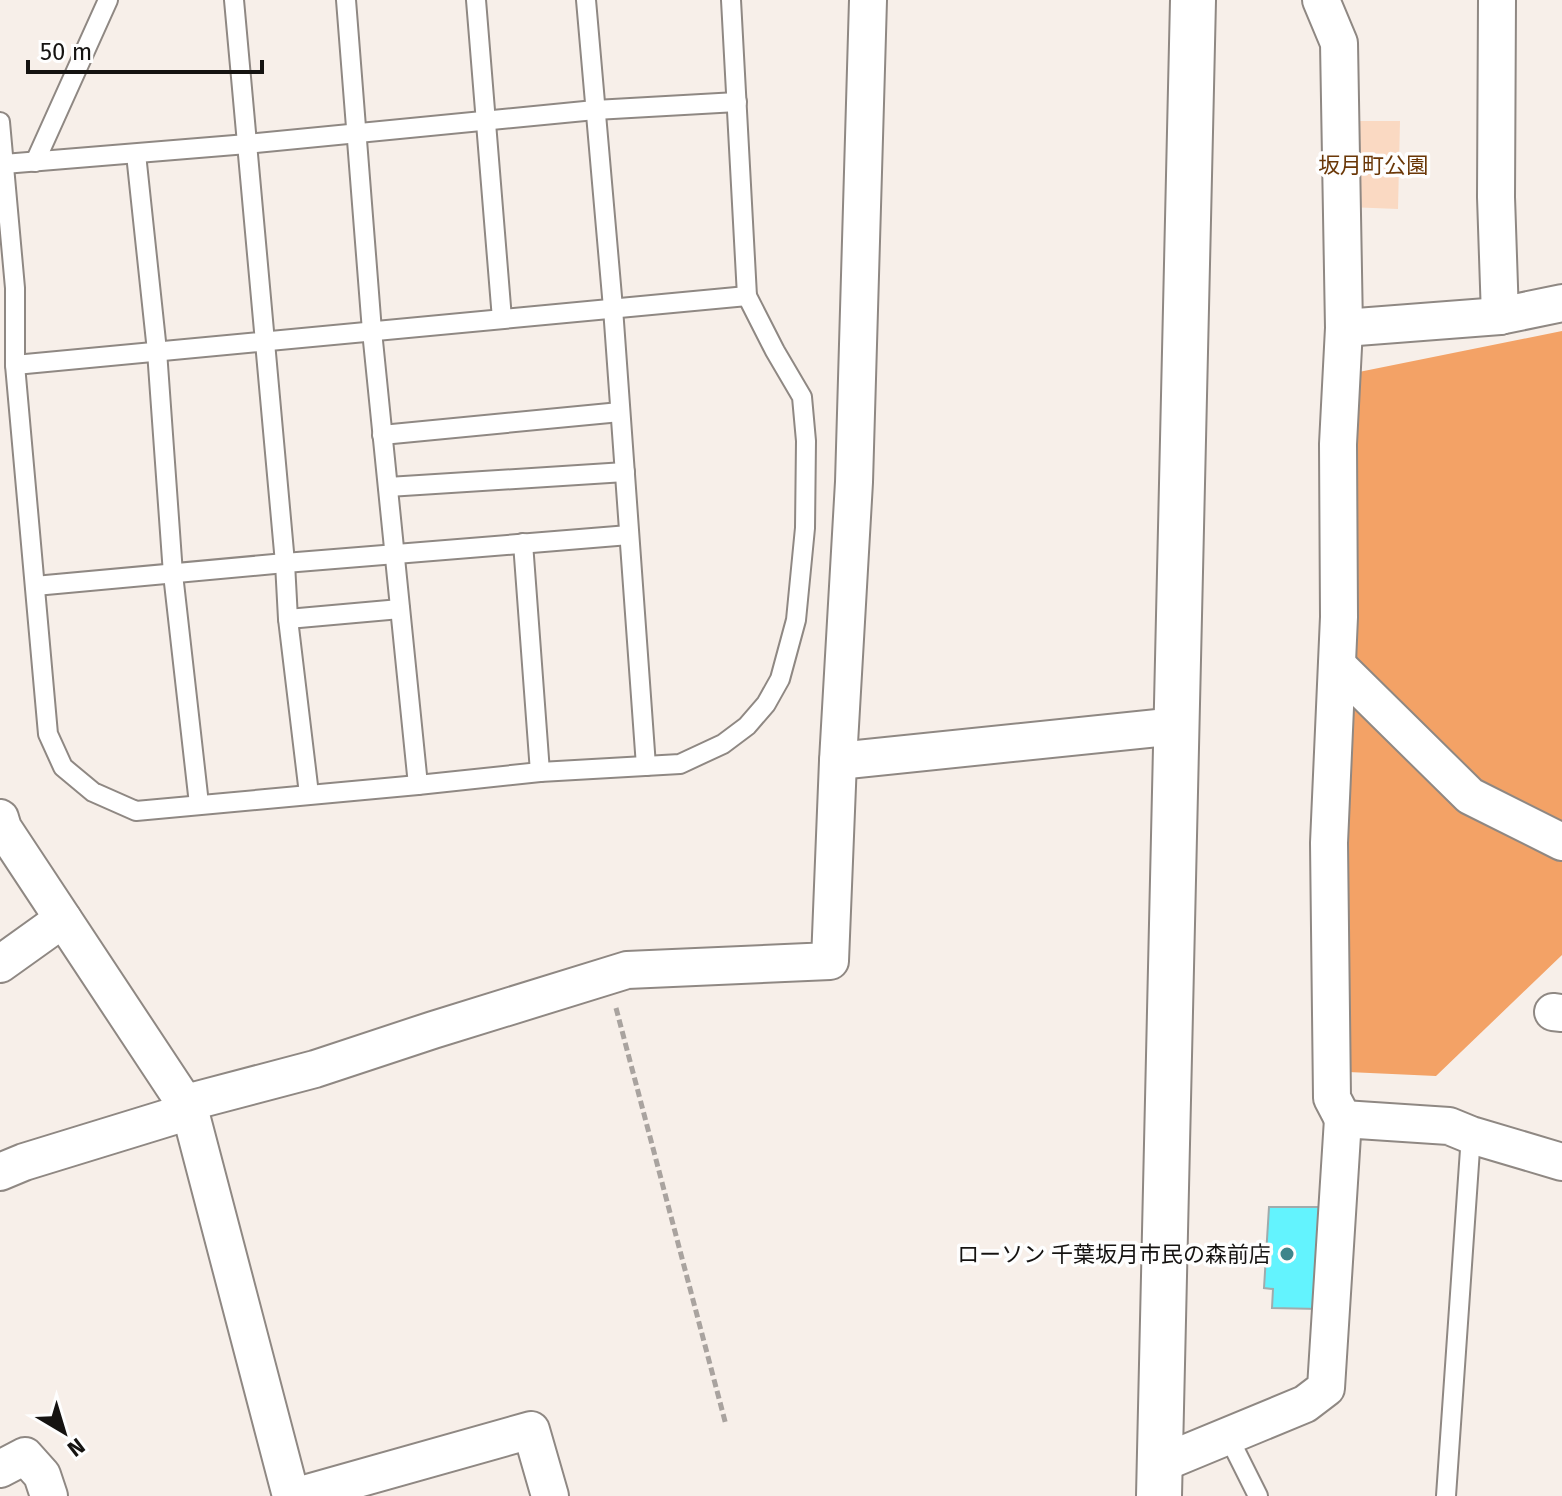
<svg xmlns="http://www.w3.org/2000/svg" width="1562" height="1496" viewBox="0 0 1562 1496" font-family="'Fira Sans','Noto Sans JP',sans-serif">
  <style>
    .green { fill: #fad9c2 }
    .forest { fill: #f3a266 }
    .building { fill: #63f3fe; stroke: #a1abac; stroke-width: 2 }
    .lines { fill: none; stroke-linecap: round; stroke-linejoin: round }
    .service-casing { stroke: #8f8883; stroke-width: 22 }
    .minor-casing { stroke: #8f8883; stroke-width: 40 }
    .tertiary-casing { stroke: #8f8883; stroke-width: 48 }
    .path { stroke: #a9a39f; stroke-width: 5; stroke-dasharray: 8 4; stroke-linecap: butt }
    .service { stroke: #fff; stroke-width: 18 }
    .minor { stroke: #fff; stroke-width: 36 }
    .tertiary { stroke: #fff; stroke-width: 44 }
    .poi-dot { fill: #3e858b; stroke: #fefefe; stroke-width: 3 }
    .labels { text-anchor: middle; stroke-width: 7; stroke-linejoin: round; paint-order: stroke }
    .park-label { font-size: 22px; fill: #6a3707; stroke: #fefefe }
    .poi-label { font-size: 22px; fill: #151311; stroke: #fefefe; text-anchor: end }
  </style>
  <rect width="100%" height="100%" fill="#f7efe9"/>
  <polygon class="green" points="1347,121 1400,121 1398,209 1348,207"/>
  <polygon class="forest" points="1562,331 1562,955 1436,1076 1326,1071 1354,700 1349,374"/>
  <polygon class="building" points="1269,1207 1321,1207 1319,1309 1272,1308 1273,1289 1264,1288"/>
  <g class="lines">
    <g class="service-casing">
      <g id="service">
        <polyline points="234,0 285,563 288,619 309,794"/>
        <polyline points="346,0 372,331 418,785"/>
        <polyline points="476,0 502,319"/>
        <polyline points="586,0 613,308 646,766"/>
        <polyline points="0,122 15,288 15,365 48,734 63,767 93,792 136,811 418,785 540,772 680,764 723,744 747,726 766,704 780,679 796,620 805,528 806,441 802,397 775,351 747,296 731,0"/>
        <polyline points="136,154 157,351 173,574 199,804"/>
        <polyline points="35,162 108,0"/>
        <polyline points="4,164 247,144 595,110 737,102"/>
        <polyline points="15,365 747,296"/>
        <polyline points="382,435 620,412"/>
        <polyline points="388,487 625,472"/>
        <polyline points="523,543 540,772"/>
        <polyline points="35,586 285,563 629,535"/>
        <polyline points="288,619 400,609"/>
        <polyline points="1228,1436 1258,1496"/>
        <polyline points="1446,1496 1471,1135"/>
      </g>
    </g>
    <g class="minor-casing">
      <g id="minor">
        <polyline points="1321,0 1339,43 1344,328 1338,444 1339,617 1329,843 1332,1098 1343,1119"/>
        <polyline points="1497,0 1496,197 1500,316"/>
        <polyline points="1344,328 1500,316 1562,303"/>
        <polyline points="1337,665 1470,796 1562,842"/>
        <polyline points="838,761 1177,726"/>
        <polyline points="0,818 3,828 190,1111 291,1496"/>
        <polyline points="0,964 63,919"/>
        <polyline points="1553,1012 1562,1013"/>
        <polyline points="186,1103 315,1069 433,1030 627,970 830,961 838,761 854,482 868,0"/>
        <polyline points="0,1172 24,1162 190,1111"/>
        <polyline points="1160,1464 1305,1404 1326,1388 1343,1119 1449,1126 1471,1135 1562,1162"/>
        <polyline points="0,1469 25,1456 42,1475 49,1496"/>
        <polyline points="297,1496 531,1430 550,1496"/>
      </g>
    </g>
    <g class="tertiary-casing">
      <polyline id="tertiary" points="1159,1496 1193,0"/>
    </g>
    <polyline class="path" points="616,1008 726,1425"/>
    <use href="#service" class="service"/>
    <use href="#minor" class="minor"/>
    <use href="#tertiary" class="tertiary"/>
  </g>
  <circle class="poi-dot" cx="1287" cy="1254" r="8"/>
  <g class="labels">
    <g class="park-label">
      <text x="1373" y="173">坂月町公園</text>
    </g>
    <g class="poi-label">
      <text x="1271" y="1262">ローソン 千葉坂月市民の森前店</text>
    </g>
  </g>
  <g transform="translate(64 1432) rotate(142)" stroke="#fefefe" stroke-width="6" paint-order="stroke">
  <path d="M0-6L14 30L0 20L-14 30Z" fill="#151311"/>
  <text y="-12" font-size="22" font-weight="bold" text-anchor="middle" fill="#151311">N</text>
  </g>
  <path d="M28 60v12h234v-12" fill="none" stroke="#151311" stroke-width="4"/>
  <text x="40" y="60" font-size="24" fill="#151311" stroke="#fefefe" stroke-width="6" paint-order="stroke">50 m</text>
</svg>
